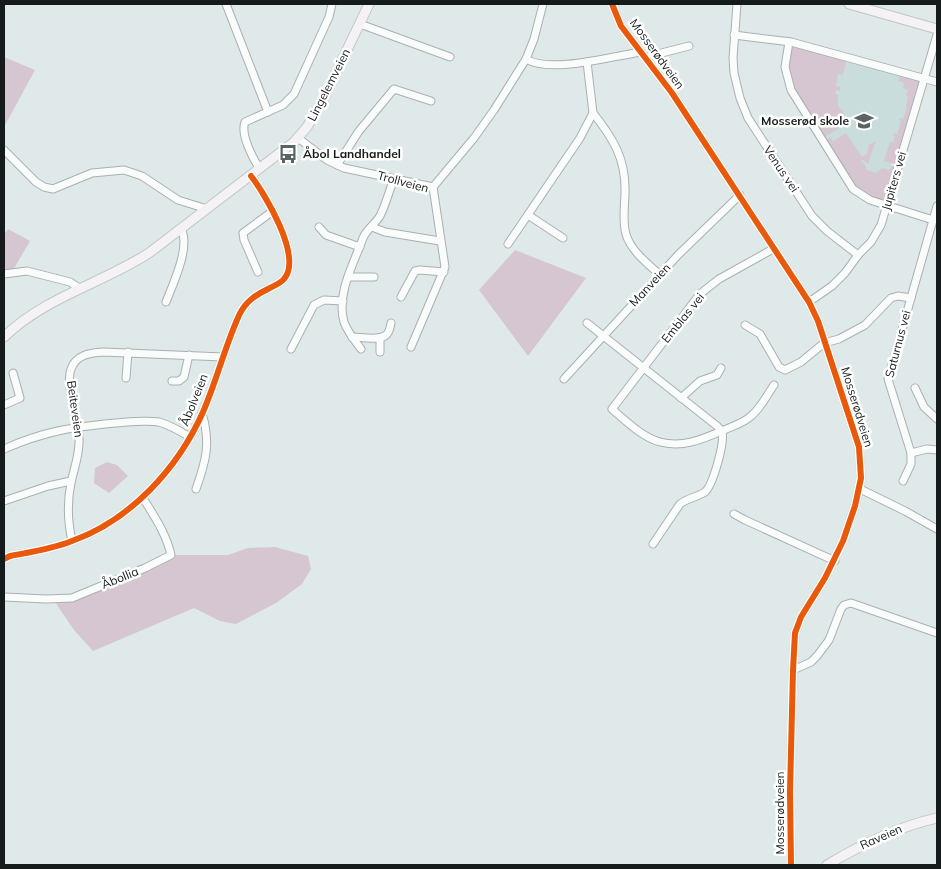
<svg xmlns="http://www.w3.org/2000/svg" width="941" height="869" viewBox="0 0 941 869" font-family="Mulish,sans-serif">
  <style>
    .built { fill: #cadddd }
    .green { fill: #d6c6d1 }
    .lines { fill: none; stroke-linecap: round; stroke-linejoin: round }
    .minor-casing { stroke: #a9b0b0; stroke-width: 9 }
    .major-casing { stroke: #c1c5c5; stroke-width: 11 }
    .minor { stroke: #fafcfc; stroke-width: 7 }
    .major { stroke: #f4f2f4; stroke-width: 9 }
    .cycleway-casing { stroke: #fff; stroke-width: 9 }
    .cycleway { stroke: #e8590c; stroke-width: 6 }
    .labels { text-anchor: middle; stroke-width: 5; stroke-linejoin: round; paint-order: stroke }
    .street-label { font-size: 12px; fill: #151b1b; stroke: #fff }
    .poi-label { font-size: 12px; font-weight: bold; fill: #151b1b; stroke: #fff; text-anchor: end }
  </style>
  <rect width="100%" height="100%" fill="#dfe9e9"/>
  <polygon class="built" points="789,42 922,77 908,147 899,147 891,166 888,182 855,186 794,89 786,58"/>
  <g class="green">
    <polygon points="791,45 843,59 846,62 843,75 838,74 836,86 841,87 840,91 836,90 835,94 838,95 838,106 844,113 844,122 838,129 825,137 793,89 787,68"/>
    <polygon points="4,57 35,70 4,127"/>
    <polygon points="901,74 921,80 904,139 902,141 895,164 884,161 890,142 893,142 895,136 893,135 894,133 897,134 901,121 899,120 899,118 903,119 907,107 906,106 908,97 906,96 908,90 903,88 904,83 898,81"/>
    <path d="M846 133 862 157 867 154 869 145 876 141 868 164 863 160 861 161 865 165 867 170 876 173 882 168 890 170 891 166H894L889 182 891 187 885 201C856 203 839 161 826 140L830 137 833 141Z"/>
    <polygon points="8,229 30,241 9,277 4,278 4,235"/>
    <polygon points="515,250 586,278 528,356 479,290"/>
    <polygon points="107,462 117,465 128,476 109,493 94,483 95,468"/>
    <polygon points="275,547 308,556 311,569 302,584 276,603 236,624 220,621 194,608 93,651 74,630 53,599 72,598 171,555 228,555 248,548"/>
  </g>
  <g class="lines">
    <g class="minor-casing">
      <g id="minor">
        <polyline points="226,4 268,112"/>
        <polyline points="612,4 621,26 672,93 809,302 818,321 859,447 861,478 855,506 843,541 825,578 801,617 795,633 793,670 790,792 791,865"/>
        <polyline points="737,4 733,58 734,73 740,98 748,118 812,216 827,231 858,255"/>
        <polyline points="360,24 450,57"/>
        <polyline points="734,35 791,42 937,82"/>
        <polyline points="789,42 785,67 791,90 853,189 870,200 933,220"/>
        <polyline points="646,57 689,46"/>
        <path d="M526 59C551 74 613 56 641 52"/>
        <path d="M593 113C613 138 626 159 625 192 625 205 622 221 626 234 630 250 648 264 660 275"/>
        <polyline points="298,138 327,160 344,168 433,187 445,267 411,347"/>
        <polyline points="4,150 36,182 44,187 53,189 92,173 124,170 142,176 178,200 207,209"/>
        <polyline points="337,165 359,131 394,89 431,101"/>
        <path d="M260 169C253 159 240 134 245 122L283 105 294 94 329 17 332 4"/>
        <polyline points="433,187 474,138 494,110 526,59 534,39 543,4"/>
        <polyline points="528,215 563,238"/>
        <polyline points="319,227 326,235 360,247"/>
        <polyline points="372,227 385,232 440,241"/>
        <polyline points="508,244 580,138 593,113 587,62"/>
        <path d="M773 249 719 279 700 294 612 409C626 421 642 437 660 442 683 448 703 439 724 430 733 426 744 423 751 416 761 408 767 395 774 385"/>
        <polyline points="258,272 244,240 243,233 273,211"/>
        <polyline points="4,274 27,271 70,282 79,288"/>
        <polyline points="348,277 374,277"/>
        <polyline points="401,297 415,271 420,270 444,272"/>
        <path d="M166 302C173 284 191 246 181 229"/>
        <polyline points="809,302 832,286 845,273 858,255 871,242 881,225 937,35"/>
        <path d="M587 323 717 426C718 427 721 430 722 432 725 442 713 485 705 492 697 497 688 498 680 504L653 544"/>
        <polyline points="745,325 760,334 779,367 785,370 801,362 824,343 839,339 865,325 891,298 898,296 911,298"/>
        <path d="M352 337C361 337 379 341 386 335 390 332 390 327 391 323"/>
        <polyline points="380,338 380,352"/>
        <polyline points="291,349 314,305 324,300 343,301"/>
        <path d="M361 349C355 341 347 331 344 322 336 294 354 263 363 238 367 229 375 224 380 216 386 204 389 191 394 179"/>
        <polyline points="126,378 128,352"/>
        <polyline points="564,379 679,254 740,195"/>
        <polyline points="172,381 179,381 184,377 189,355"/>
        <polyline points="915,388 924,407 937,419"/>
        <polyline points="681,398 700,381 717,375 721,368"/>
        <polyline points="4,405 20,398 13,373"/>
        <path d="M4 449C45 431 72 427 116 423 130 422 145 420 159 422 170 425 180 431 190 437"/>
        <polyline points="911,453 927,449 937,450"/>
        <polyline points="903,481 911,464 911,453 888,379 937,206"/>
        <path d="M196 489C206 461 211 443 202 413"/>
        <polyline points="860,489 905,511 937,529"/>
        <polyline points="4,501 48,486 71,481"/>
        <polyline points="734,514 745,520 835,561"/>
        <path d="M72 541C68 523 67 502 71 483 74 468 80 454 79 438 78 419 65 385 71 369 76 355 89 353 103 352L223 357"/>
        <path d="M4 559 10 556C31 552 52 549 72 541 131 520 178 468 203 412 216 382 224 350 237 320 243 304 253 296 268 289 273 286 280 284 284 279 303 257 265 194 251 176"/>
        <path d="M4 597 46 599 72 598 145 568 171 555C166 533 154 516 143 498"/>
        <polyline points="793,670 811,662 817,656 829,640 841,609 844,605 851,603 937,633"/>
      </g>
    </g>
    <g class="major-casing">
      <g id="major">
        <polyline points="849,4 937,29"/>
        <path d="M4 337C45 297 101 284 149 253L294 142 307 127 324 98 369 4"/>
        <path d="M827 865C862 844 897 827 937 818"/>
      </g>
    </g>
    <use href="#minor" class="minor"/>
    <use href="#major" class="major"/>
    <g class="cycleway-casing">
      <g id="cycleway">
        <polyline points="612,4 621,26 672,93 809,302 818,321 859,447 861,478 855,506 843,541 825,578 801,617 795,633 793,670 790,792 791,865"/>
        <path d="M4 559 10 556C31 552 52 549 72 541 131 520 178 468 203 412 216 382 224 350 237 320 243 304 253 296 268 289 273 286 280 284 284 279 303 257 265 194 251 176"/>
      </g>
    </g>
    <use href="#cycleway" class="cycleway"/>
  </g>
  <defs>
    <g id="school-bare" transform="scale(1.5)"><path d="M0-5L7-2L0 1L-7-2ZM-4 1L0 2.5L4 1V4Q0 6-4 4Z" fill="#5c6363" stroke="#fff" stroke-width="2.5" paint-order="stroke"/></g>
    <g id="bus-bare" transform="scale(1.5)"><path d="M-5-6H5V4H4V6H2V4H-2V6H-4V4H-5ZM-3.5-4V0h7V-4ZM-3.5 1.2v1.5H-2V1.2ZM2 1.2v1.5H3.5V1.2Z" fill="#5c6363" stroke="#fff" stroke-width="2.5" paint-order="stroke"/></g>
  </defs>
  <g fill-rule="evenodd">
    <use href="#school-bare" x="864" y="121"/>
    <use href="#bus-bare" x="288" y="154"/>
  </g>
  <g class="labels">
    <g class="street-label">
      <text transform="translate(657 54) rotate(54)" y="4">Mosserødveien</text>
      <text transform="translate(329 85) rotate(-63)" y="4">Lingelemveien</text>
      <text transform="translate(781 169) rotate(56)" y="4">Venus vei</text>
      <text transform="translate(894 181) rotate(-74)" y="4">Jupiters vei</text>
      <text transform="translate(403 182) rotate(15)" y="4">Trollveien</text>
      <text transform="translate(650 285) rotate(-47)" y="4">Manveien</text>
      <text transform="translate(683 318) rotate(-51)" y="4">Emblas vei</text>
      <text transform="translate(898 344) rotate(-75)" y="4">Saturnus vei</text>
      <text transform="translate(194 400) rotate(-68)" y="4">Åbolveien</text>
      <text transform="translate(857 407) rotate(73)" y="4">Mosserødveien</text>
      <text transform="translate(75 409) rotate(82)" y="4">Beiteveien</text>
      <text transform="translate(120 578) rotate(-22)" y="4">Åbollia</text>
      <text transform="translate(780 813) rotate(-90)" y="4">Mosserødveien</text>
      <text transform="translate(881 837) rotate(-24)" y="4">Raveien</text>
    </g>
    <g class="poi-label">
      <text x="849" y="125">Mosserød skole</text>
      <text x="303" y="158" text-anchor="start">Åbol Landhandel</text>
    </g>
  </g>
  <rect width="941" height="869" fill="none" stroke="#151b1b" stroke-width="10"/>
</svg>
